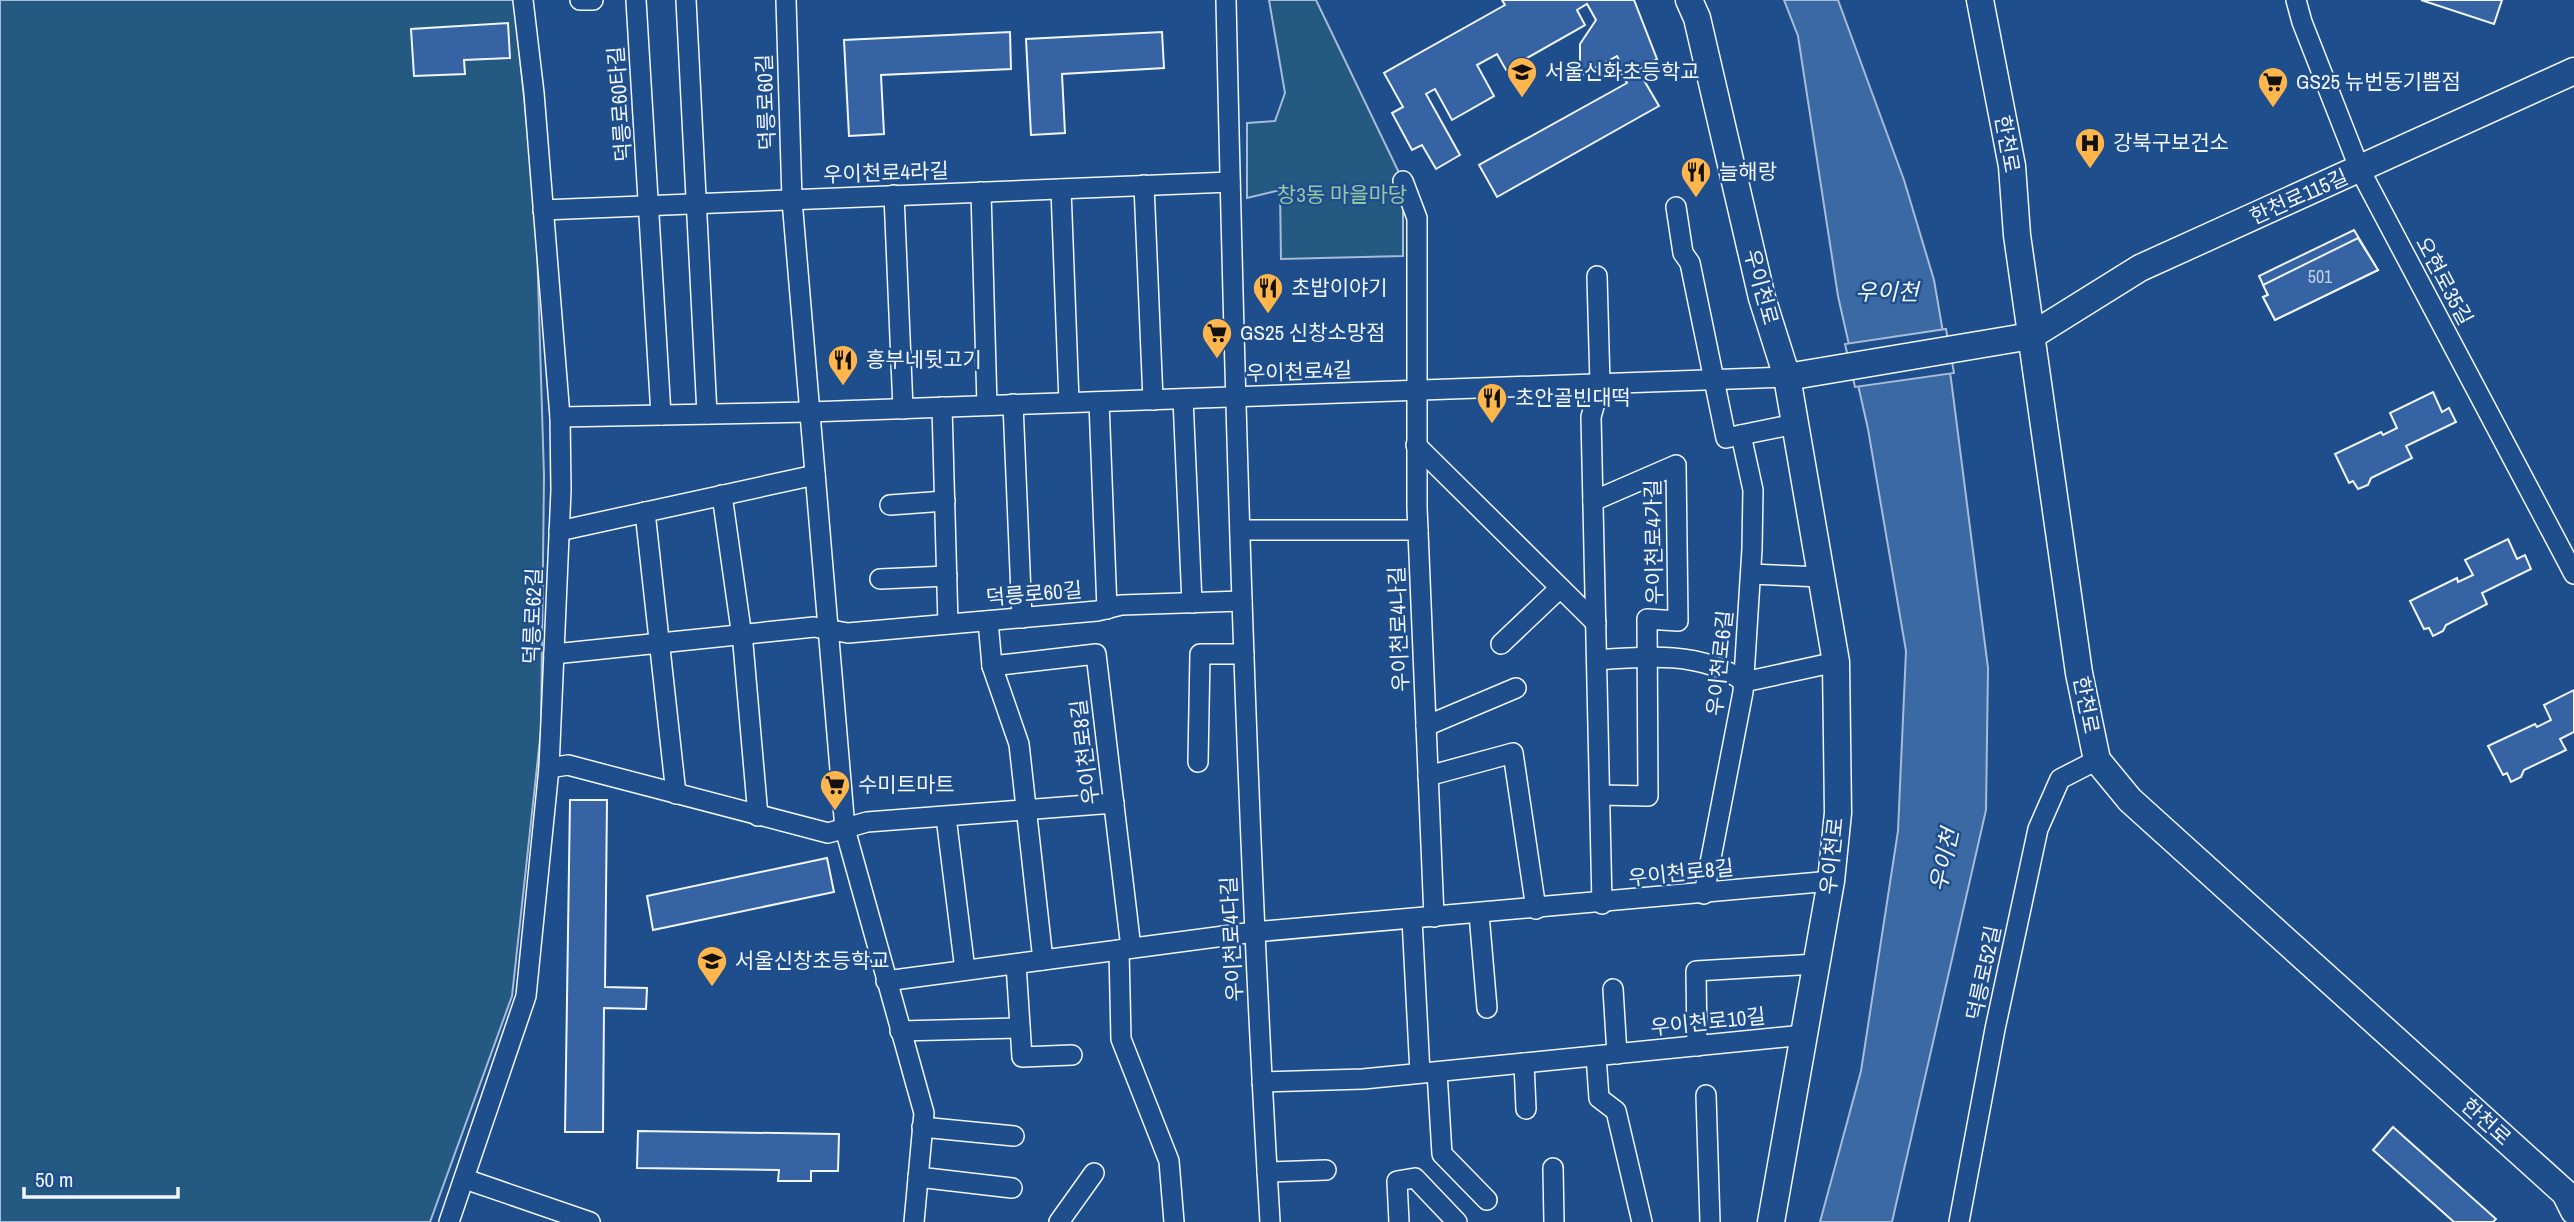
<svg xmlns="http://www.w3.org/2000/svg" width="2574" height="1222" viewBox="0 0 2574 1222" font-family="'Archivo Narrow','Noto Sans KR',sans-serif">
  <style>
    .green { fill: #245a82; stroke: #a8bbd7; stroke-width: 2 }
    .water { fill: #3b69a3; stroke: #a8bbd7; stroke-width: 2 }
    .pier { fill: #1f4e8c; stroke: #a8bbd7; stroke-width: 2 }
    .building { fill: #3563a3; stroke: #f2f6ff; stroke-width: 2 }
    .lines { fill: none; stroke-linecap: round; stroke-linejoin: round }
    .street-casing { stroke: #f2f6ff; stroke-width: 22 }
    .secondary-casing { stroke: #f2f6ff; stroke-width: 29 }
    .street { stroke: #1f4e8c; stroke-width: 19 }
    .secondary { stroke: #1f4e8c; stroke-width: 26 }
    .labels { text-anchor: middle; stroke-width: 5; stroke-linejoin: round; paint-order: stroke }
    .number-label { font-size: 18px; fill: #c3d1e8 }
    .poi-label { font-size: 21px; fill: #f2f6ff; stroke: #1f4e8c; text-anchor: start }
    .street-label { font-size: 21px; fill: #f2f6ff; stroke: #1f4e8c }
    .park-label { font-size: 21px; fill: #97c8a6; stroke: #1f4e8c }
    .water-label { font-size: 23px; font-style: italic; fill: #f2f6ff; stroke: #1f4e8c }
  </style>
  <rect width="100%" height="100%" fill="#1f4e8c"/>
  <g class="green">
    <polygon points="0,0 514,0 536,213 544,476 541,730 512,996 430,1222 0,1222"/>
    <polygon points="1269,0 1316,0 1403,181 1403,256 1281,259 1280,190 1247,198 1247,123 1275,121 1285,93"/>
  </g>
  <polygon class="water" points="1784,0 1838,0 1904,180 1934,280 1951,379 1988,668 1986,810 1892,1222 1820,1222 1861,1071 1898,831 1906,651 1868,429 1838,296 1798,36"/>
  <polygon class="pier" points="1946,329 1954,373 1855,387 1845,344"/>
  <g class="building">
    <polygon points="1502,0 1634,0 1657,59 1638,70 1659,106 1497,197 1479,165 1627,83 1616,65 1620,62 1617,56 1584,74 1580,65 1580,44 1596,20 1587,4 1577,10 1585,25 1506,70 1497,54 1477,65 1494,96 1452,120 1435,89 1426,94 1460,155 1436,169 1422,145 1412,150 1392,113 1403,107 1384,73 1505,5"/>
    <polygon points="2421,0 2502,0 2494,24"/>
    <polygon points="508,23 510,58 464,60 465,74 414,76 411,29"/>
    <polygon points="1010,32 1011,69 881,75 884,134 849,136 844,40"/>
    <polygon points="1162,32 1164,68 1062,74 1065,133 1031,135 1026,39"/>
    <polygon points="2354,230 2378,270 2275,320 2263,297 2268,295 2259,276"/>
    <polygon points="2358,238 2378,270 2275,320 2263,297 2268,295 2263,285"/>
    <polygon points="2433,392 2442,412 2449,408 2456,422 2406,446 2412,458 2371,478 2368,485 2358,489 2353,481 2349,483 2335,454 2381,432 2383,435 2397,428 2390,413"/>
    <polygon points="2508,539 2517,559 2525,555 2531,569 2482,593 2487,604 2446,625 2443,631 2433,636 2429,628 2424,629 2410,601 2457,578 2458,582 2473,575 2465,560"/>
    <polygon points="2574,690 2574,732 2560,739 2566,750 2524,770 2521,777 2511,782 2507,773 2503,775 2488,746 2535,724 2537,727 2551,720 2544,705"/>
    <polygon points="570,800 607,800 605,987 647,988 646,1009 604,1008 603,1132 565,1132"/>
    <polygon points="827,858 834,892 653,930 647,896"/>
    <polygon points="2393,1127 2496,1219 2493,1222 2454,1222 2373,1150"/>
    <polygon points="638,1131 839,1134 838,1171 811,1171 811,1181 778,1181 779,1170 637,1168"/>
  </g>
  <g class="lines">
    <g class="street-casing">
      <g id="street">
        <polyline points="580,0 593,0"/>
        <polyline points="636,0 661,415"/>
        <polyline points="686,0 707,414"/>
        <polyline points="786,0 792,200 845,829 924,1113 914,1222"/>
        <path d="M1226 0C1235 408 1246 815 1270 1222"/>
        <polyline points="2296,0 2302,22 2360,170 2574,574"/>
        <polyline points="1403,181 1417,218 1417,507 1434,917"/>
        <polyline points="1144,185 1153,400"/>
        <polyline points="1061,189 1069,402"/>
        <polyline points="981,192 987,405"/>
        <polyline points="894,195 903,409"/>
        <polyline points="1676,207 1683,253 1690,263 1726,438 1795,424"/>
        <polyline points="543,210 1230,182"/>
        <polyline points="1597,276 1600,384 1591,417 1602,904"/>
        <polyline points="1183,399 1192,603"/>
        <polyline points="1099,402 1107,609"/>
        <polyline points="1013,404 1022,618"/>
        <polyline points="942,407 948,624"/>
        <polyline points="560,417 809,412 1787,377"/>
        <polyline points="1416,445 1596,623"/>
        <polyline points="722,495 743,644 758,816"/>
        <polyline points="1593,501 1676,465 1678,621 1647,619 1648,796 1600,795"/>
        <polyline points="890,505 945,501"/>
        <polyline points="645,512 676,794"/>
        <polyline points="1240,530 1418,530"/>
        <polyline points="559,531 815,475"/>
        <polyline points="1751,574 1822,577"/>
        <polyline points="880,579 947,576"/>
        <polyline points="988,621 992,666 1019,744 1043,960"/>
        <polyline points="1501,644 1560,588"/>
        <polyline points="554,654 814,627 848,633 1097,611 1121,605 1242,601"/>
        <path d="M1597 660C1644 656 1704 651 1744 682L1836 662"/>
        <polyline points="992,666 1096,654 1131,948"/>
        <polyline points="1426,726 1516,688"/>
        <polyline points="1198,762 1200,654 1244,654"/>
        <polyline points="549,768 568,765 828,833 867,822 1114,803"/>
        <polyline points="1428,776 1513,753 1536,909"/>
        <polyline points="946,817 965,970"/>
        <polyline points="1704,894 1743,692 1752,549 1753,490 1741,435"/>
        <polyline points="1479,914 1487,1008"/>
        <polyline points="1412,919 1420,1073"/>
        <polyline points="1119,950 1121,1039 1169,1161 1174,1222"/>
        <polyline points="1016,964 1022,1057 1072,1055"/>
        <polyline points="886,981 1254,932 1831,881"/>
        <polyline points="1613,989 1617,1054"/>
        <polyline points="900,1031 1020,1028"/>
        <polyline points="1697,1046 1696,971 1816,964"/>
        <polyline points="1596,1056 1599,1098 1616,1111 1642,1222"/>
        <polyline points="1524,1063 1526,1109"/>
        <polyline points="1437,1072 1442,1154 1487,1200"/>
        <polyline points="1262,1082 1363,1079 1804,1035"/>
        <polyline points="1706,1095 1710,1222"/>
        <polyline points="922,1127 1014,1136"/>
        <polyline points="1553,1168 1554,1222"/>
        <polyline points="1267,1172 1326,1170"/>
        <polyline points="918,1177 1012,1188"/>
        <polyline points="465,1179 590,1222"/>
        <polyline points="449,1222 526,996 549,768 561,490 560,417 534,93 523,0"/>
        <polyline points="1059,1222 1094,1173"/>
        <polyline points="1399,1222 1397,1181 1415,1178 1457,1222"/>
        <polyline points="1959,1222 1995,1029 2038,829 2060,779 2097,760"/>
      </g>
    </g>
    <g class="secondary-casing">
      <g id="secondary">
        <polyline points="1689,0 1697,18 1762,298 1787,377 1836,662 1838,813 1831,881 1771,1222"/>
        <polyline points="1980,0 2012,166 2017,235 2079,673 2097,760 2130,800 2565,1193 2574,1211"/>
        <polyline points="1787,377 2031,336 2140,268 2574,71"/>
      </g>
    </g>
    <use href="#street" class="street"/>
    <use href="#secondary" class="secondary"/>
  </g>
  <defs>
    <g id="school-pin" transform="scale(1.575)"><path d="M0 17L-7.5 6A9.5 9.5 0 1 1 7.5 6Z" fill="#ffb74d" stroke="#1f4e8c"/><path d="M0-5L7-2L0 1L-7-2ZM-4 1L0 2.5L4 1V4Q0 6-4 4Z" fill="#111"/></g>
    <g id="supermarket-pin" transform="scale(1.575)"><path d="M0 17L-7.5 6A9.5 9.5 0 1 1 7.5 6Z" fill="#ffb74d" stroke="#1f4e8c"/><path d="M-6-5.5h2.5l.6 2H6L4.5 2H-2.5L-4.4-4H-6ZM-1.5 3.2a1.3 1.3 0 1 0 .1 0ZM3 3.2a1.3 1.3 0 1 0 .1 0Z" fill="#111"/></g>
    <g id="hospital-pin" transform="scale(1.575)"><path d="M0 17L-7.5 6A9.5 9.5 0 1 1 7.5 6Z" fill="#ffb74d" stroke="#1f4e8c"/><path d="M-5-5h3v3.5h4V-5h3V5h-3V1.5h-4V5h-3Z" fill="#111"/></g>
    <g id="restaurant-pin" transform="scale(1.575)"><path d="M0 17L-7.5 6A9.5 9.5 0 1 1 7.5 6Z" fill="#ffb74d" stroke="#1f4e8c"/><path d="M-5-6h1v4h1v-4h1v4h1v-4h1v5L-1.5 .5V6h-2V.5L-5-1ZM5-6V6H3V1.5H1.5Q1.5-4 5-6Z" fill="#111"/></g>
  </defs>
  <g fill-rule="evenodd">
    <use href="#school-pin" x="1522" y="72"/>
    <use href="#supermarket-pin" x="2273" y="82"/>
    <use href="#hospital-pin" x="2090" y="143"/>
    <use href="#restaurant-pin" x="1696" y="172"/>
    <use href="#restaurant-pin" x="1268" y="288"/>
    <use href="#supermarket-pin" x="1217" y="333"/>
    <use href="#restaurant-pin" x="843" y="360"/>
    <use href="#restaurant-pin" x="1492" y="398"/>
    <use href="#supermarket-pin" x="835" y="785"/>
    <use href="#school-pin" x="712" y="961"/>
  </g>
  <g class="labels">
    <g class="number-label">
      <text x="2320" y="283">501</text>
    </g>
    <g class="poi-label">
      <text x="1545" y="79">서울신화초등학교</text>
      <text x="2296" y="89">GS25 뉴번동기쁨점</text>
      <text x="2113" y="150">강북구보건소</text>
      <text x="1719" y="179">늘해랑</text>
      <text x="1291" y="295">초밥이야기</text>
      <text x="1240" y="340">GS25 신창소망점</text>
      <text x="866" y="367">흥부네뒷고기</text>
      <text x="1515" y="405">초안골빈대떡</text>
      <text x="858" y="792">수미트마트</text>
      <text x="735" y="968">서울신창초등학교</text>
    </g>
    <g class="street-label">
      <text transform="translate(766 102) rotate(-92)" y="7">덕릉로60길</text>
      <text transform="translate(620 104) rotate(-94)" y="7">덕릉로60타길</text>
      <text transform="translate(2007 144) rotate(80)" y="7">한천로</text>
      <text transform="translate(886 173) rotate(-2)" y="7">우이천로4라길</text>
      <text transform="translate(2299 197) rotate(-24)" y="7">한천로115길</text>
      <text transform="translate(2444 281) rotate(62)" y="7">오현로35길</text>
      <text transform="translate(1761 287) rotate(75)" y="7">우이천로</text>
      <text transform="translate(1299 372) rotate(-2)" y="7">우이천로4길</text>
      <text transform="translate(1654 542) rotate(-91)" y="7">우이천로4가길</text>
      <text transform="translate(1034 594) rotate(-5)" y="7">덕릉로60길</text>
      <text transform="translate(533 616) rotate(-88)" y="7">덕릉로62길</text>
      <text transform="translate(1399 629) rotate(-92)" y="7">우이천로4나길</text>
      <text transform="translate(1720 663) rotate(-84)" y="7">우이천로6길</text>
      <text transform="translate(2086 705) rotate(79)" y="7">한천로</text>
      <text transform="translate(1085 752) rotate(-97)" y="7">우이천로8길</text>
      <text transform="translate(1832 856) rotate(-84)" y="7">우이천로</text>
      <text transform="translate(1681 873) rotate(-6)" y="7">우이천로8길</text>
      <text transform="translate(1232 939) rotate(-93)" y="7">우이천로4다길</text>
      <text transform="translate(1984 973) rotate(-78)" y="7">덕릉로52길</text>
      <text transform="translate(1708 1022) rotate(-6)" y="7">우이천로10길</text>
      <text transform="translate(2486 1122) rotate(42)" y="7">한천로</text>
    </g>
    <g class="park-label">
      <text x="1342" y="202">창3동 마을마당</text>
    </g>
    <g class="water-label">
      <text x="1887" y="300">우이천</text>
      <text transform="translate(1944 860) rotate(-78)" y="8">우이천</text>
    </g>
  </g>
  <path d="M24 1187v10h154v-10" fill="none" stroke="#f2f6ff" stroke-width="3.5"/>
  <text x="35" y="1187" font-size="21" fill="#f2f6ff" stroke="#1f4e8c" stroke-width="5" paint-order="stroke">50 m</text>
</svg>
